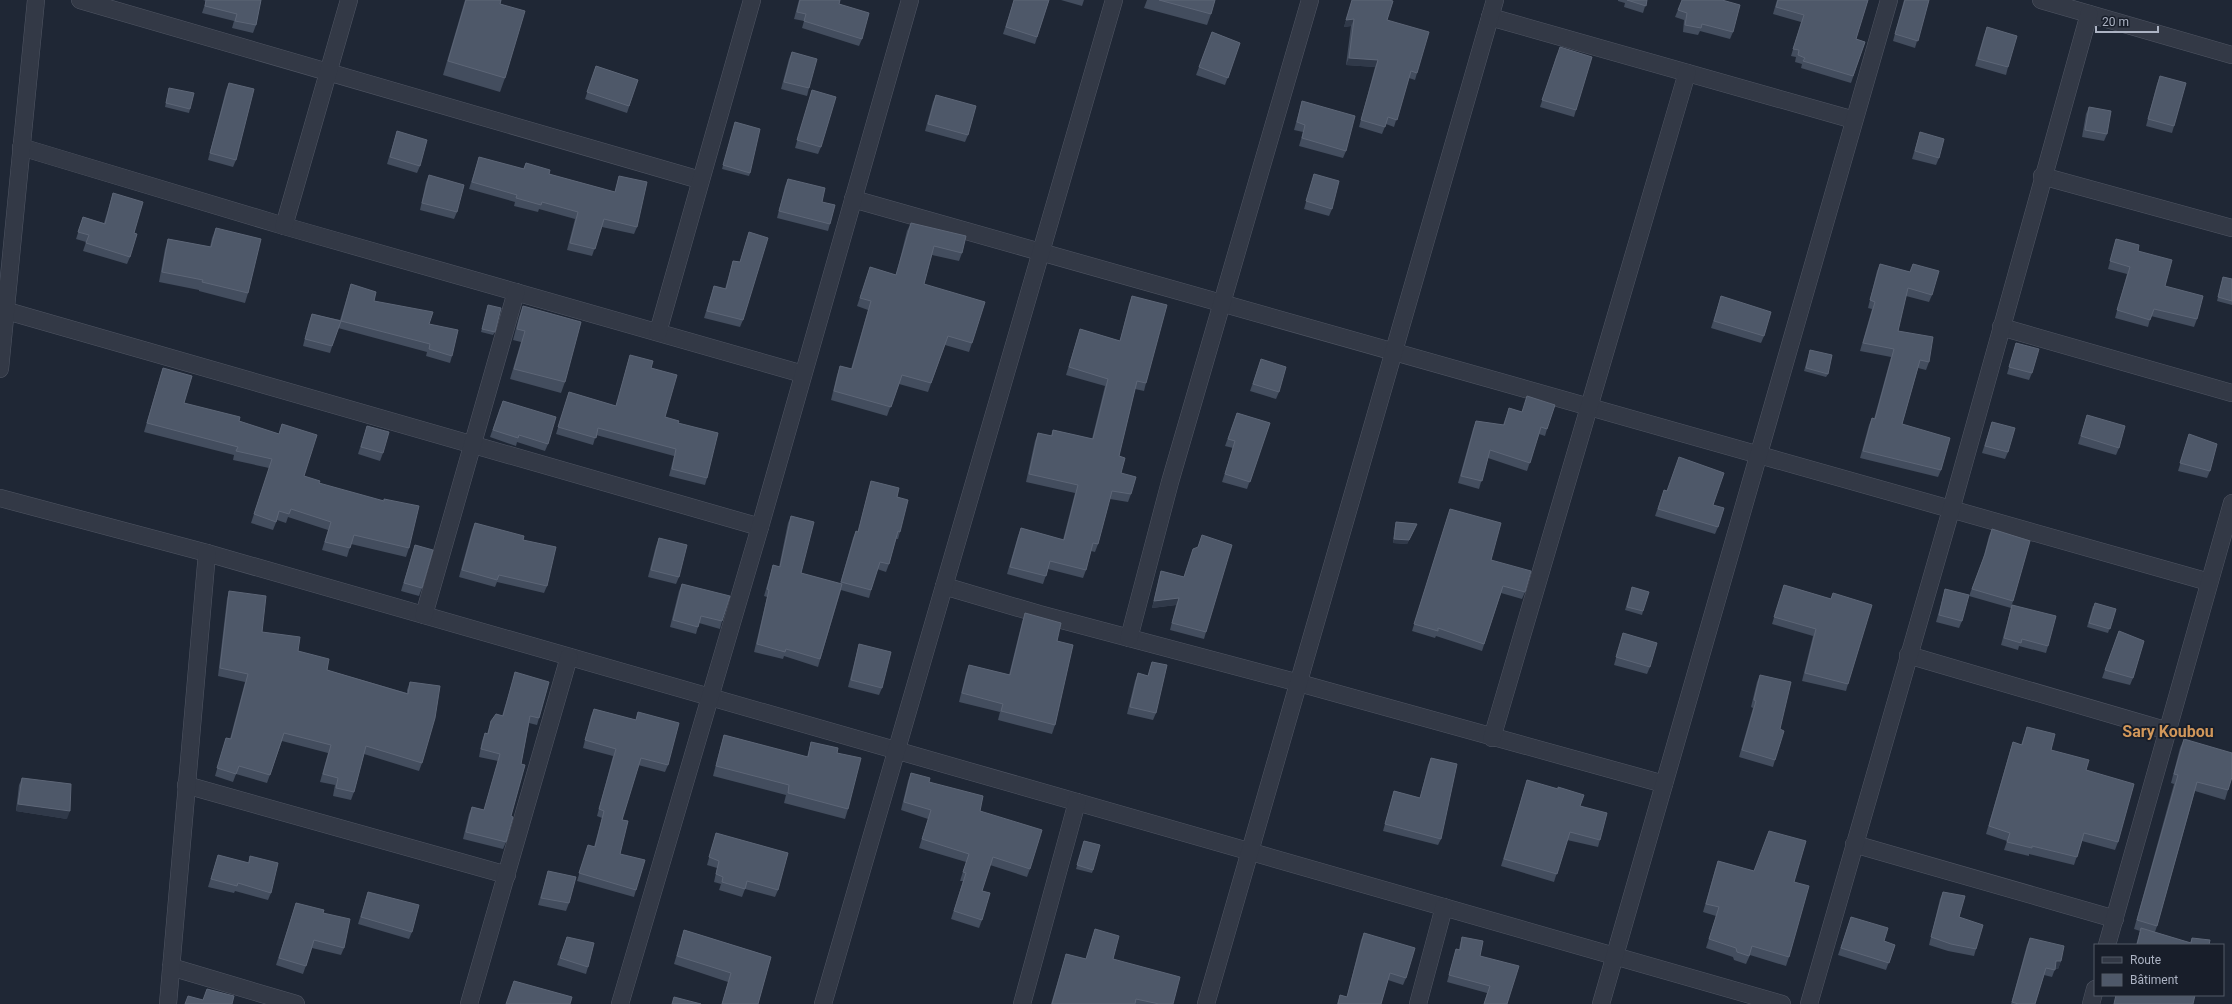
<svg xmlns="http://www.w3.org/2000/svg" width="2232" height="1004" viewBox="0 0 2232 1004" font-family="Roboto,sans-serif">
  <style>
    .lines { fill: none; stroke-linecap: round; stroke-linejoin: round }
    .street-casing { stroke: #505664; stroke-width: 18 }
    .street { stroke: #333946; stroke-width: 17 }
    .wall { fill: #434d5e }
    .shaded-wall { fill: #303949 }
    .building { fill: #4e5869; stroke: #5d6677 }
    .labels { text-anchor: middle; stroke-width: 3.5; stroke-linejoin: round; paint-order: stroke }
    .district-label { font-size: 16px; font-weight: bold; fill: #d1975a; stroke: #181e2a }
  </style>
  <rect width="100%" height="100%" fill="#1f2735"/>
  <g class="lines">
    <g class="street-casing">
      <g id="street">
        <polyline points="80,0 700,180"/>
        <polyline points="2041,0 2232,55"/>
        <polyline points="1490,17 1854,120"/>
        <polyline points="21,147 284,226 803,374"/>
        <polyline points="2042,176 2232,228"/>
        <polyline points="853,199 2209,582"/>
        <polyline points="284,226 349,0"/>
        <polyline points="7,311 760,527"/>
        <polyline points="2001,327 2232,393"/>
        <polyline points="658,332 752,0"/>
        <polyline points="0,369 36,0"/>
        <polyline points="0,498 207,553 1782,1004"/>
        <polyline points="944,586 1039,614 1299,683 1664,784"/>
        <polyline points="424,615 516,292"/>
        <polyline points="1129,638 1170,482 1310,0"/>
        <polyline points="1908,655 2168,731"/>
        <polyline points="1492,738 1687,73"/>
        <polyline points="186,785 507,875"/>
        <polyline points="1854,844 2115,919"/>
        <polyline points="2107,945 2232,503"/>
        <polyline points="171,967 296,1004"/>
        <polyline points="168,1004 207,553"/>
        <polyline points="469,1004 569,657"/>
        <polyline points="620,1004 760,527 910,0"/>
        <polyline points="823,1004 1114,0"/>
        <polyline points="1022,1004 1077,802"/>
        <polyline points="1206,1004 1495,0"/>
        <polyline points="1418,1004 1444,907"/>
        <polyline points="1601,1004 1889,0"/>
        <polyline points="1809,1004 1951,510 2089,14"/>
        <polyline points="2091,1004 2095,989"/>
      </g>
    </g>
    <use href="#street" class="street"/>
  </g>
  <g class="wall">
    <polygon points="203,0 261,0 256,25 253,33 232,28 234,21 202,13 206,1"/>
    <polygon points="465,0 501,0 500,4 505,78 500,92 443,75"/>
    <polygon points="799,0 840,0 839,4 862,39 859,46 802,28 804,21 794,19"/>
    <polygon points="1014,0 1049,0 1035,44 1003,34"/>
    <polygon points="1061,0 1084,0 1082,6"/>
    <polygon points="1147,0 1215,0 1211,14 1207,25 1144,8"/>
    <polygon points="1352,0 1389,0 1387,20 1417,73 1415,80 1409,78 1394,127 1386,124 1382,134 1359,127 1375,67 1346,65 1351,26 1344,27"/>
    <polygon points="1618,0 1647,0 1643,13 1624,7 1625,3 1618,1"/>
    <polygon points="1682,0 1733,32 1730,39 1700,31 1698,35 1683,32 1684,20 1675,17"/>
    <polygon points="1777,0 1868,0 1856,39 1865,42 1851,83 1801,68 1802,64 1795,62 1796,57 1791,56 1801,22 1773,14"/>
    <polygon points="1904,0 1929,0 1915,48 1893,41"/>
    <polygon points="1987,27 2008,67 2006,75 1975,66 1984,35"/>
    <polygon points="1212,32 1240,43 1225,85 1196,75"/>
    <polygon points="792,52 809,88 807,96 781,89 789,59"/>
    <polygon points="1557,54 1576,110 1574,117 1540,107"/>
    <polygon points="596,66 638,80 627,113 585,99"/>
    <polygon points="2160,76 2174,126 2172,133 2146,126 2157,84"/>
    <polygon points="229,83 236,160 233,167 208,160 226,90"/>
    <polygon points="169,88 190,109 189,113 165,107"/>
    <polygon points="812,90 821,147 818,154 795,148"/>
    <polygon points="936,95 968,135 965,142 925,131 933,102"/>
    <polygon points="1302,101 1346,151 1343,158 1299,146 1303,132 1294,130"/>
    <polygon points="2089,107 2107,134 2104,141 2082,137 2086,114"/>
    <polygon points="734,126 750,173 749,176 722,169"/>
    <polygon points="397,131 420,166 417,173 387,164"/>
    <polygon points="1920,132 1939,158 1936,165 1912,159"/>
    <polygon points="479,157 523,169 526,163 549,174 615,192 619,176 637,227 634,234 602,227 592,256 567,250 575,219 539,209 538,212 514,206 515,202 469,189"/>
    <polygon points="1314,174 1332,209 1329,216 1304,209"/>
    <polygon points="429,175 457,212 454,219 420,210 426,182"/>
    <polygon points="788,179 822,202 830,224 828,231 777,218 785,186"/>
    <polygon points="113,193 134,233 130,257 127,264 83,251 86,242 76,239 83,217 104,223"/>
    <polygon points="911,223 962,253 959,261 932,255 924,284 972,343 969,352 945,345 928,392 899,384 887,416 831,400 837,375 840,366 851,369 868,310 857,306 870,267 896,275 907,231"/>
    <polygon points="216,228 248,293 245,303 199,291 199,290 159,282 165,249 168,239 210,247 212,238"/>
    <polygon points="749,232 743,320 740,327 704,318 714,286 725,289 733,261 740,262"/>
    <polygon points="2116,239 2138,251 2165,286 2197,319 2194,327 2151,316 2148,327 2115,318 2127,274 2108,269"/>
    <polygon points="1880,264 1910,272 1913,264 1932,295 1929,302 1906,296 1898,331 1929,362 1926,370 1918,368 1902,424 1941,470 1938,477 1860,458 1869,425 1872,418 1874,419 1891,357 1860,351 1872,309 1868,308 1877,271"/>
    <polygon points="2223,277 2232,279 2232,305 2217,301"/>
    <polygon points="351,284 374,301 429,324 452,356 450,363 426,356 427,352 338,328 330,353 303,346 309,322 312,314 340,320"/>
    <polygon points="1132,296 1146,383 1144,391 1135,389 1119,456 1121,473 1131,494 1128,502 1110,499 1098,544 1095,552 1091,551 1086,570 1083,578 1048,569 1043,584 1007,574 1018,536 1021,528 1063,540 1075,493 1026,482 1035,441 1038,433 1051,436 1053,430 1092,439 1105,386 1066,375 1080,329 1120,341 1129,304"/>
    <polygon points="1721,296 1764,336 1761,343 1711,328"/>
    <polygon points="488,305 495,332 493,335 481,332"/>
    <polygon points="523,306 565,382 561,393 510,379 521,342 513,340 519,317"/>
    <polygon points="2016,343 2032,373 2029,380 2007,374"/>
    <polygon points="1810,350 1828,374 1826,377 1804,371"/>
    <polygon points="630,355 651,368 665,417 678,423 707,478 705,485 669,476 674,456 596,435 593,445 556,434 569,392 616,406 628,362"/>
    <polygon points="1261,359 1279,392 1276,399 1250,391"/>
    <polygon points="163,368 184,403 279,434 282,424 304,476 319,483 409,548 406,557 351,544 347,557 322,550 328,530 288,517 286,523 277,520 273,530 251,523 269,468 233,460 234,455 144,432 160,377"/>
    <polygon points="1527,396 1547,429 1545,436 1539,434 1527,471 1488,458 1479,489 1458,483 1473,429 1476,421 1503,425 1509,408 1522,412"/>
    <polygon points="500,408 548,444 545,451 517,442 516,446 490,437"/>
    <polygon points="1237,413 1270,423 1247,489 1222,482 1233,448 1225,446"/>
    <polygon points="2087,415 2119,448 2116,455 2078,444"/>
    <polygon points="1992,422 2008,452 2005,459 1982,453"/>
    <polygon points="367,426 383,453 380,461 358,454"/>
    <polygon points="2189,434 2210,471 2207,478 2178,471"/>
    <polygon points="871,481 897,497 900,532 898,539 896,539 889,564 886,572 877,569 869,598 841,590 818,667 784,656 783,659 754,652 767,597 764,596 773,565 779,567 788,523 791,516 801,573 840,584 853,538 856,531 858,532 869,488"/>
    <polygon points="1664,490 1713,505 1718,527 1715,534 1655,516"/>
    <polygon points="1450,509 1491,560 1525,592 1522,599 1501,593 1482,651 1436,636 1435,638 1412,631"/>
    <polygon points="1396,522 1417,524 1407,544 1393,543 1395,526"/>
    <polygon points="475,523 523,540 547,586 544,593 497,582 495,587 459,577 472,530"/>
    <polygon points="1992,529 2013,601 2011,608 1969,596 1983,559 1989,536"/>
    <polygon points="1202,535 1206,632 1204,639 1170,630 1176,605 1152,608 1159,578 1161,571 1184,577 1193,549 1198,548"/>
    <polygon points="659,538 679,577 676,584 648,577 656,546"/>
    <polygon points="415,545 422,588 419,596 401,591"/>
    <polygon points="682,584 722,621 720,629 699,623 696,634 670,627 679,591"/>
    <polygon points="1784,585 1831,599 1848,684 1846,691 1802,681 1813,636 1772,624"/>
    <polygon points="1945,589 1962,621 1959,628 1936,622 1943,597"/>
    <polygon points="229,591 262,632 298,651 327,670 407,693 407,690 410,682 422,763 419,771 364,754 354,792 351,800 333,796 335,785 320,782 328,753 282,741 267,783 236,774 233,782 215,776 226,738 230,739 245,682 218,676 227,599"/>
    <polygon points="1631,591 1643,611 1642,615 1625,610"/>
    <polygon points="2012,605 2048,646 2046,653 2019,646 2018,650 2001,645 2010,612"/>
    <polygon points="2093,606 2116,609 2108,633 2087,627"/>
    <polygon points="1025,613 1057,641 1055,725 1052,734 998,720 1000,712 959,702 966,673 969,665 1009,675 1022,622"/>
    <polygon points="2119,631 2133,678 2130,685 2102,678"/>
    <polygon points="1623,633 1650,667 1647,674 1614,665"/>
    <polygon points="859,644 882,688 879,695 848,687 857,652"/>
    <polygon points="1152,662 1156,713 1153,720 1127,714 1135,681 1138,673 1148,676"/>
    <polygon points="515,672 539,718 537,725 529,723 506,842 503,849 463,839 469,814 472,807 484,810 498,761 479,757 482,741 485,733 487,734 491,721 502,716 513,680"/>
    <polygon points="1760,675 1775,760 1773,767 1739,757 1753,708 1751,707 1757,682"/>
    <polygon points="594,709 636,720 638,712 668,765 665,772 638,765 622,820 620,854 636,890 634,897 577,881 588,845 594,847 602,818 597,816 613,756 583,748 591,716"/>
    <polygon points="2027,727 2051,750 2086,770 2118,842 2115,850 2082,841 2074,865 2029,854 2029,856 2004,850 2007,841 1986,834 2010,751 2013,742 2021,745"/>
    <polygon points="724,735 807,757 811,742 837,753 848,809 845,819 784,803 786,795 713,776 721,745"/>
    <polygon points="2184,739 2228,790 2225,800 2195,791 2157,926 2155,932 2190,943 2192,938 2209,945 2136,945 2140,931 2134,929 2174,784 2171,783 2180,748"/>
    <polygon points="1431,758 1441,839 1438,845 1383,831 1392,798 1394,791 1420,798 1428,765"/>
    <polygon points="911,773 929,782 980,811 1030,869 1027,877 990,865 982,891 982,920 979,928 951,919 963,881 960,881 966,862 919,848 928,819 901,810 908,781"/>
    <polygon points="22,778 67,819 16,811 19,785"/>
    <polygon points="1527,780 1600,840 1598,847 1567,840 1554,882 1501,866"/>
    <polygon points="716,833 778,890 775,897 745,889 742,897 719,890 721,884 714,882 717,868 707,865"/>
    <polygon points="1084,841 1093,870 1092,873 1076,869"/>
    <polygon points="218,855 248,863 250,856 271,893 268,900 235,891 234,893 208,887"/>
    <polygon points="1718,861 1754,871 1794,882 1789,957 1786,966 1750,955 1746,964 1734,960 1733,957 1706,948 1716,916 1703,912 1715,870"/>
    <polygon points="548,871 569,903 566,911 538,905 546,878"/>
    <polygon points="368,892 412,932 409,939 358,924"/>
    <polygon points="1943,892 1959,917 1976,949 1974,956 1948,951 1929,945 1940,899"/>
    <polygon points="296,903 323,913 344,948 341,955 312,948 303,974 276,965"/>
    <polygon points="1851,917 1884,941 1895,945 1886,970 1838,955"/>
    <polygon points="1095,929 1113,959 1173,1004 1051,1004 1066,954 1086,959"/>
    <polygon points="684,930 771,957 758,1004 722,1004 728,982 674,964"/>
    <polygon points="1364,933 1406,978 1403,985 1388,980 1381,1004 1337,1004 1340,995 1347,997 1361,940"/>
    <polygon points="567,937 588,967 586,974 557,965"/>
    <polygon points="1462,937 1480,956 1507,1004 1484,1004 1487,993 1447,982 1454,956 1456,949 1459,950 1460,944"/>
    <polygon points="2030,938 2061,961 2058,969 2055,969 2052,977 2044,975 2035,1004 2011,1004 2027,945"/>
  </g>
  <g class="shaded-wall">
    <polygon points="1354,19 1351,26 1344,27 1346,20"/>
    <polygon points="1349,58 1378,60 1375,67 1346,65"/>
    <polygon points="1417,524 1407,544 1393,543 1394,539"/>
    <polygon points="1179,598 1176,605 1152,608 1154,601"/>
    <polygon points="18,804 70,811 67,819 16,811"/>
    <polygon points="2056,961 2061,961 2058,969 2053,968"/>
  </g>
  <g class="building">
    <polygon points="206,0 261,0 256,25 235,21 237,14 205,6"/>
    <polygon points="466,0 501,0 500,4 525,11 505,78 448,61"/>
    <polygon points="800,0 840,0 839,4 869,13 862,39 804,21 806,14 797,12"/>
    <polygon points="1014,0 1049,0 1037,37 1006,27"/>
    <polygon points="1159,0 1215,0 1211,14"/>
    <polygon points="1352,0 1389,0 1393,1 1387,20 1429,32 1417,73 1411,71 1397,120 1388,117 1385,127 1361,120 1378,60 1349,58 1354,19 1346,20"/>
    <polygon points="1627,0 1647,0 1646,6"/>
    <polygon points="1682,0 1722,0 1740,5 1733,32 1702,24 1701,28 1685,25 1687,13 1678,10"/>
    <polygon points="1778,0 1868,0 1856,39 1865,42 1853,76 1803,61 1805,58 1798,55 1799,50 1793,49 1804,15 1776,7"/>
    <polygon points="1905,0 1929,0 1918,41 1895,34"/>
    <polygon points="1987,27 2017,36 2008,67 1978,59"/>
    <polygon points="1212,32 1240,43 1228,78 1199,67"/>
    <polygon points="1560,47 1592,57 1576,110 1542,100"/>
    <polygon points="792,52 817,59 809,88 784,82"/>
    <polygon points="596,66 638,80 629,106 587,92"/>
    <polygon points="2160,76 2186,83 2174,126 2148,119"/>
    <polygon points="229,83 254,89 236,160 210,153"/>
    <polygon points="169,88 194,93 190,109 166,103"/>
    <polygon points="812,90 836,97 821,147 797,140"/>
    <polygon points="936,95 976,106 968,135 928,124"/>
    <polygon points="1302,101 1355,116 1346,151 1302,138 1305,125 1297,122"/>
    <polygon points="2089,107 2111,111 2107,134 2085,130"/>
    <polygon points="735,122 760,129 750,173 723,165"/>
    <polygon points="397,131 427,140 420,166 390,157"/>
    <polygon points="1920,132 1944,139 1939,158 1915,151"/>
    <polygon points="479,157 524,169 526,163 550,170 549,174 615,192 619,176 647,182 637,227 604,219 595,249 570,243 578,212 542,202 541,205 516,198 517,195 472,182"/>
    <polygon points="1314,174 1339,181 1332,209 1306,201"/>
    <polygon points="429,175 464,185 457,212 422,203"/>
    <polygon points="788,179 825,188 822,202 835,205 830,224 779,211"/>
    <polygon points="113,193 143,202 134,233 137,234 130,257 86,243 89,235 78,232 83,217 105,224"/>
    <polygon points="911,223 966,236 962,253 934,246 924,284 985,302 972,343 948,336 931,383 902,375 891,407 834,391 840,366 852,369 871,301 860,298 870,267 896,275"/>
    <polygon points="216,228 261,239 248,293 202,282 203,280 162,272 168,239 211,247"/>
    <polygon points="749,232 768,238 743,320 707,311 714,286 726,289 733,261 740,262"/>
    <polygon points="2116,239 2139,245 2138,251 2172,260 2165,286 2203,296 2197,319 2154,309 2150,320 2117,310 2130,267 2110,261"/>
    <polygon points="1880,264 1910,272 1913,264 1939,271 1932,295 1908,288 1898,331 1933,337 1929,362 1920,360 1902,424 1950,438 1941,470 1863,451 1872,418 1875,419 1894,349 1863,343 1875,302 1870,300"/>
    <polygon points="2223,277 2232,279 2232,301 2218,297"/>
    <polygon points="351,284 376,292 374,301 433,312 429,324 458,330 452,356 429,349 430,344 341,321"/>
    <polygon points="1132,296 1167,305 1146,383 1137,381 1119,456 1125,458 1121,473 1136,477 1131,494 1112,491 1098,544 1093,543 1086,570 1050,561 1046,576 1010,567 1021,528 1064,540 1078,485 1029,474 1038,433 1052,436 1053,430 1093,439 1108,379 1069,367 1080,329 1120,341"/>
    <polygon points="1721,296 1771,312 1764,336 1714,321"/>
    <polygon points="488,305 501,308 495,332 482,329"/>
    <polygon points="523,306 581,322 565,382 514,369 525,331 517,329"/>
    <polygon points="312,314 341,321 332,346 305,339"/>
    <polygon points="2016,343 2039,349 2032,373 2009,367"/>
    <polygon points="1810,350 1832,355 1828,374 1806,368"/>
    <polygon points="630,355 653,361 651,368 677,375 665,417 679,421 678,423 718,433 707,478 672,469 676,449 598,428 596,438 558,427 569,392 616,406"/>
    <polygon points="1261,359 1286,367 1279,392 1253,384"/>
    <polygon points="163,368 192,376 184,403 240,417 239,421 279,434 282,424 317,435 304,476 320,481 319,483 384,501 384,499 419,506 409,548 354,535 350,548 325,542 331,522 291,509 289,514 279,511 276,522 254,514 272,459 236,451 238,447 147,423"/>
    <polygon points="1527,396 1555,405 1547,429 1541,427 1530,463 1490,450 1482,481 1461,476 1476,421 1504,425 1509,408 1522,412"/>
    <polygon points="503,401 556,417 548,444 519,435 518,438 493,430"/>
    <polygon points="1237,413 1270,423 1250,482 1225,474 1235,441 1228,439"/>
    <polygon points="2087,415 2125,426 2119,448 2081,436"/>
    <polygon points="1992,422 2015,428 2008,452 1985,446"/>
    <polygon points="367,426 389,432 383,453 361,447"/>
    <polygon points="2189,434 2217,444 2210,471 2180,463"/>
    <polygon points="1679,457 1724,473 1713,505 1724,508 1718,527 1658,509 1664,490 1667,491"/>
    <polygon points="871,481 899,488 897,497 908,500 900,532 898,531 889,564 880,562 871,590 841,582 856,531 858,532"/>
    <polygon points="1450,509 1501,523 1491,560 1531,571 1525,592 1503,586 1484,644 1438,628 1438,631 1414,624"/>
    <polygon points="791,516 814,522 801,573 842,584 820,659 786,649 785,652 757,644 769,590 767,589 773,565 780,567"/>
    <polygon points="1396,522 1417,524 1409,540 1394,539"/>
    <polygon points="475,523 524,536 523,540 556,547 547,586 499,575 497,580 462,570"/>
    <polygon points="1992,529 2030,541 2013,601 1972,589 1985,554"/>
    <polygon points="1202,535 1232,545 1206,632 1172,623 1179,598 1154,601 1161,571 1184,577 1193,549 1198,547"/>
    <polygon points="659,538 687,545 679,577 651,570"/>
    <polygon points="415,545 433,550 422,588 404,583"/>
    <polygon points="682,584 730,596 722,621 701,616 698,627 673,620"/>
    <polygon points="1784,585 1831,599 1833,593 1872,605 1848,684 1805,673 1816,629 1774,617"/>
    <polygon points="1632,587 1649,592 1643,611 1627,607"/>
    <polygon points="1945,589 1969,595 1962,621 1939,615"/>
    <polygon points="229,591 266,596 262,632 300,637 298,651 329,659 327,670 408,694 410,682 440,686 435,718 422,763 366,746 354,792 336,788 338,778 323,774 331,745 284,733 270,775 239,766 236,774 217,768 226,738 231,739 248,674 220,668"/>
    <polygon points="2095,603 2116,609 2110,629 2089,623"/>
    <polygon points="2012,605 2056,616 2048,646 2022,639 2021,643 2004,638"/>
    <polygon points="1025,613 1061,623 1057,641 1073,645 1055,725 1001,711 1003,704 962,693 969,665 1010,675"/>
    <polygon points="2119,631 2144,641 2133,678 2105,670"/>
    <polygon points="1623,633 1657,643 1650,667 1616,657"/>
    <polygon points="859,644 891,652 882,688 851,680"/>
    <polygon points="1152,662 1167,665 1156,713 1130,707 1138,673 1148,676"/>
    <polygon points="515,672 549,682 539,718 530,716 521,764 525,765 511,816 513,817 506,842 466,832 472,807 484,810 500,754 481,749 485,733 488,734 491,721 496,714 503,716"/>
    <polygon points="1760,675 1791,682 1780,729 1784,731 1775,760 1742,750 1756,701 1754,700"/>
    <polygon points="594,709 636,720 638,712 679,723 668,765 641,758 622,820 628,821 620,854 645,860 636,890 579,873 588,845 595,847 604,811 599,809 616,749 585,740"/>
    <polygon points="2027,727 2055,734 2051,750 2089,760 2086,770 2134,784 2118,842 2084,833 2077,857 2032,846 2032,848 2007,842 2010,833 1989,826 2013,742 2022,745"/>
    <polygon points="724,735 808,757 811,742 838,748 837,753 861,758 848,809 788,793 789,785 716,766"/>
    <polygon points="2184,739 2232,753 2232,777 2228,790 2197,782 2157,926 2137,920 2178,775 2174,774"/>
    <polygon points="1431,758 1457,764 1441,839 1385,824 1394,791 1420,798"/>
    <polygon points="911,773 930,778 929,782 983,796 980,811 1042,830 1030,869 993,857 982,891 990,893 982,920 954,911 966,873 963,872 969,854 922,839 931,810 904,802"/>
    <polygon points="22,778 71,784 70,811 18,804"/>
    <polygon points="1527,780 1558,789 1558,787 1584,795 1580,806 1607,813 1600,840 1570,832 1557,874 1504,859"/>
    <polygon points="1769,831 1806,841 1794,882 1809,886 1789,957 1752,946 1749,956 1737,952 1736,948 1709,939 1719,907 1706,904 1718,861 1754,871"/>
    <polygon points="716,833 788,853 778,890 747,881 745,889 722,882 723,877 716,874 719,861 709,857"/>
    <polygon points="1084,841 1100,845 1093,870 1077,865"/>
    <polygon points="218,855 249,863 250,856 278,863 271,893 238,883 237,886 211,879"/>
    <polygon points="548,871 576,877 569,903 541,898"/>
    <polygon points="368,892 419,905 412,932 361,917"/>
    <polygon points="1943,892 1965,896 1959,917 1983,925 1976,949 1951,944 1931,937"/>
    <polygon points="296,903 324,910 323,913 350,919 344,948 314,940 306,966 279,958"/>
    <polygon points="1851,917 1888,928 1884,941 1895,945 1889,963 1841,948"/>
    <polygon points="2141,928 2191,943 2192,938 2210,940 2209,945 2137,945"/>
    <polygon points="1095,929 1119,936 1113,959 1180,977 1173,1004 1159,1004 1136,999 1135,1004 1052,1004 1066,954 1086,959"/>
    <polygon points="684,930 771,957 758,1004 722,1004 731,973 677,956"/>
    <polygon points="1364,933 1415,948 1406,978 1390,973 1381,1004 1338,1004 1340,995 1347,997"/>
    <polygon points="567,937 594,943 588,967 560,958"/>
    <polygon points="1462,937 1483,941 1480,956 1519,966 1507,1004 1484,1004 1490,986 1449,975 1456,949 1460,950"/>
    <polygon points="2030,938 2064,946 2061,961 2056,961 2055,970 2046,968 2035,1004 2018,1004 2012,1002"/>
    <polygon points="514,981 572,997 570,1004 506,1004"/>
    <polygon points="207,989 234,996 232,1004 185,1004 188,996 203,1000"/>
    <polygon points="2116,995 2195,995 2193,1004 2114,1004"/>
    <polygon points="674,997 701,1004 672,1004"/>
  </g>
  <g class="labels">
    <g class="district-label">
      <text x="2168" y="737">Sary Koubou</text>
    </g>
  </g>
  <rect x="2094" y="944" width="130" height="52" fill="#181e2a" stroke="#535a67"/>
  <rect x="2102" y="957" width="20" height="6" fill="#333946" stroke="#535a67"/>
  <text x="2130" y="964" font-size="12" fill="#acb3c3">Route</text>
  <rect x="2102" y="974" width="20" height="12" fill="#4e5869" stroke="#535a67"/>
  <text x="2130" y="984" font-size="12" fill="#acb3c3">Bâtiment</text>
  <path d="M2096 26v6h62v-6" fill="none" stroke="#acb3c3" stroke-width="2"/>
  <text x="2102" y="26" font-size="12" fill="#acb3c3" stroke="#181e2a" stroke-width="3" paint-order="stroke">20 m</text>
</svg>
